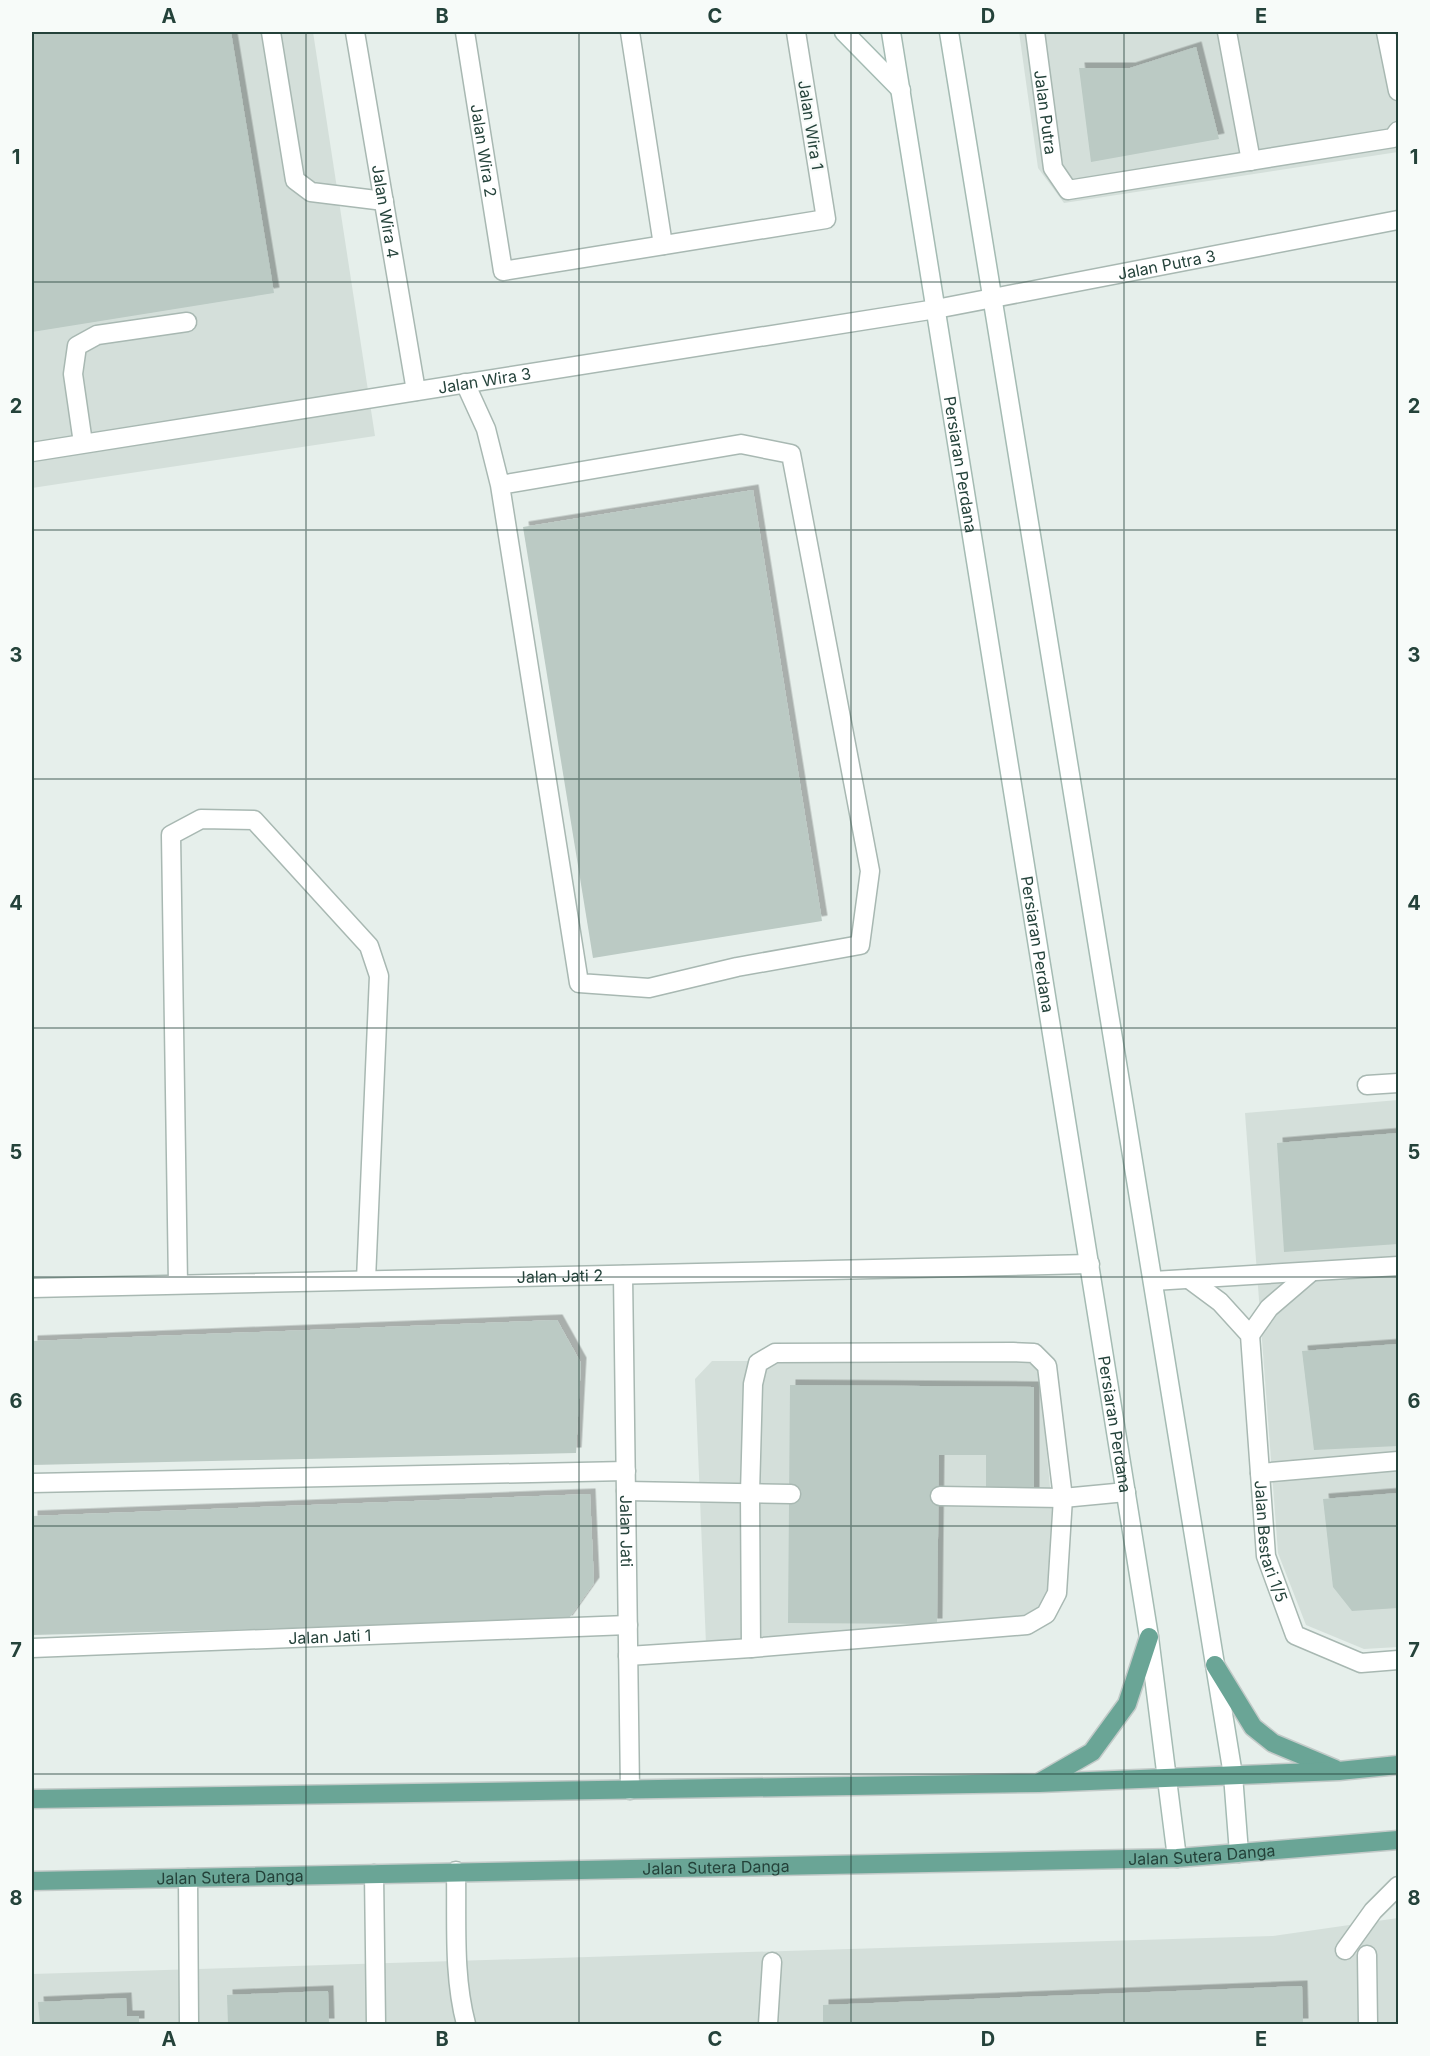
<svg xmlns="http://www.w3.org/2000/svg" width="1430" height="2056" viewBox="0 0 1430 2056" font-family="Inter,sans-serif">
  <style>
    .built { fill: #d4dfda }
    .building { fill: #bbcac4; filter: url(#shadow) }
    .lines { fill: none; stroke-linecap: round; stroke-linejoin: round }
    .lane-casing { stroke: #a8b8b2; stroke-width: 21 }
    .street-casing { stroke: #a8b8b2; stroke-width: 21 }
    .secondary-casing { stroke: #a4bbb3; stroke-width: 21 }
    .primary-casing { stroke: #c2cac8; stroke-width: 21 }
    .lane { stroke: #fff; stroke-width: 18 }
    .street { stroke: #fff; stroke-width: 18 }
    .secondary { stroke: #fff; stroke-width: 18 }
    .primary { stroke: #6aa596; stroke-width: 18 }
    .grid { fill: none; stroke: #24423a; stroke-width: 1.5; stroke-opacity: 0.55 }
    .labels { text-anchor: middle; stroke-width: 4.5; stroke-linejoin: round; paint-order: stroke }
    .street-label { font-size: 16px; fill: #24423a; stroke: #f7fbf9 }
    .neatline { fill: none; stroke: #24423a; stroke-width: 2 }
    .grid-label { font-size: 20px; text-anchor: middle; font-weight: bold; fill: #24423a }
  </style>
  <defs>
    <filter id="shadow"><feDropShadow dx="5.5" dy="-5.5" stdDeviation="0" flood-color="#0004"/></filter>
  </defs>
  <rect width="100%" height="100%" fill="#e6efeb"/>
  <g class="built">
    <polygon points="32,32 313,32 375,436 32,488"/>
    <polygon points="1019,32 1398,32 1398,152 1064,203 1038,168"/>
    <polygon points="1398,1100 1398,1647 1364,1649 1306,1625 1278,1553 1245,1113"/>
    <polygon points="712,1361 1026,1361 1039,1367 1052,1509 1048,1589 1040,1606 1020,1617 706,1644 695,1379"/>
    <polygon points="1398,1918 1398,2024 32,2024 32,1974 1273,1936"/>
  </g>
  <g class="building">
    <polygon points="32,32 231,32 274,293 32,332"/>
    <polygon points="1196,47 1219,139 1091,162 1079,68 1130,68"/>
    <polygon points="753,490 822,921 593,958 523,527"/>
    <polygon points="1398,1133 1398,1244 1284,1252 1277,1143"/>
    <polygon points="557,1320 581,1363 576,1453 32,1465 32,1341"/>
    <polygon points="1398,1344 1398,1446 1314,1450 1302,1351"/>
    <polygon points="790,1385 1034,1387 1034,1497 986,1496 986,1455 939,1455 937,1624 788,1623"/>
    <polygon points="1398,1493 1398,1608 1352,1611 1333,1587 1323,1499"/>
    <polygon points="590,1494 594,1583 567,1621 32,1635 32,1516"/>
    <polygon points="1302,1986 1303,2024 823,2024 823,2005"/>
    <polygon points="328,1991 329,2024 228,2024 227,1995"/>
    <polygon points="126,1998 127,2016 139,2016 139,2024 40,2024 38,2002"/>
  </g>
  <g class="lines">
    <g class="lane-casing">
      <g id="lane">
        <polyline points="271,32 295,180 311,192 384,201"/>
        <polyline points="630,32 663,245"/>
        <polyline points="1227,32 1251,161"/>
        <polyline points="465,383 486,429 500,485 579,983 649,988 737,967 860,945 870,871 791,454 741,444 500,485"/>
        <polyline points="83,443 73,374 77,346 97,335 187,322"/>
        <polyline points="1367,1085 1398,1083"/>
        <polyline points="178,1284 171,835 201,819 254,820 369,946 379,976 366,1280"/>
        <polygon points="1013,1352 1034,1353 1047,1366 1063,1498 1057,1593 1046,1614 1027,1625 751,1648 750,1493 753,1384 758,1363 775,1353"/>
        <polyline points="1260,1473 1398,1461"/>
        <polyline points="32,1483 626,1471"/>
        <polyline points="626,1491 791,1494"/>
        <polyline points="940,1496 1063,1498 1126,1492"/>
        <polyline points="628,1656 751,1648"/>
        <path d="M456 1871C457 1922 453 1975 466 2024"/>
        <polyline points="374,1874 376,2024"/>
        <polyline points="188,1878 189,2024"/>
        <polyline points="1345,1950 1373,1911 1398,1886"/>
        <polyline points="1367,1955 1368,2024"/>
        <polyline points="768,2024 772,1962"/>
      </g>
    </g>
    <g class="street-casing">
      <g id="street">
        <path id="s1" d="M355 32 416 391"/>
        <path id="s2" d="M465 32 503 271 826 219 796 32"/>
        <path id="s3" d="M1035 32 1053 168 1068 190 1393 138 1398 131"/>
        <polyline points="1386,32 1398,91"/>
        <path id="s4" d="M32 452 936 309 1398 220"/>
        <path id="s5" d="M623 1275 630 1790"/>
        <path id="s6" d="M1189 1279 1220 1302 1250 1335 1266 1556 1295 1635 1361 1663 1398 1660"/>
        <polyline points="1153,1281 1398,1266"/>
        <path id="s7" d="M32 1288 1090 1264"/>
        <polyline points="1250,1335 1269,1308 1311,1272"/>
        <path id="s8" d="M32 1648 628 1625"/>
      </g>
    </g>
    <g class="secondary-casing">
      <g id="secondary">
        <polyline points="844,32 901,90"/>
        <path id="s9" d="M891 32 1149 1637 1177 1858"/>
        <polyline points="949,32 1233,1775 1239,1853"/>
      </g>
    </g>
    <g class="primary-casing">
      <g id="primary">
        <polyline points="1215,1665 1253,1727 1273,1743 1335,1769"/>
        <polyline points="1040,1782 1092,1752 1127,1704 1149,1637"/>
        <polyline points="32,1799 1039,1783 1339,1771 1398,1765"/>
        <path id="s10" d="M32 1881 1177 1858 1398 1840"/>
      </g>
    </g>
    <use href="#lane" class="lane"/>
    <use href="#street" class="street"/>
    <use href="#secondary" class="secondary"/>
    <use href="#primary" class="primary"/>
  </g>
  <path class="grid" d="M306 32V2024M579 32V2024M851 32V2024M1124 32V2024M32 282H1398M32 530H1398M32 779H1398M32 1028H1398M32 1277H1398M32 1526H1398M32 1774H1398"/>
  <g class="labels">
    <g class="street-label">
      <text dy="6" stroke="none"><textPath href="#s3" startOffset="81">Jalan Putra</textPath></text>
      <text transform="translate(811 125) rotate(81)" y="6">Jalan Wira 1</text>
      <text dy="6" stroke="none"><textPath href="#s2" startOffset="120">Jalan Wira 2</textPath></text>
      <text dy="6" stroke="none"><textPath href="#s1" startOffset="182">Jalan Wira 4</textPath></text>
      <text dy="6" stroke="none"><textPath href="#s4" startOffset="1150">Jalan Putra 3</textPath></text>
      <text dy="6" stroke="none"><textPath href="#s4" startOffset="458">Jalan Wira 3</textPath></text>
      <text dy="6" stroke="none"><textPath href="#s9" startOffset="438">Persiaran Perdana</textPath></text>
      <text dy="6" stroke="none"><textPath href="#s9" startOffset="924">Persiaran Perdana</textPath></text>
      <text dy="6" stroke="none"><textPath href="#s7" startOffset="528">Jalan Jati 2</textPath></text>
      <text dy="6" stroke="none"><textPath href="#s9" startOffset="1410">Persiaran Perdana</textPath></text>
      <text dy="6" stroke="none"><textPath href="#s5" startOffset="256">Jalan Jati</textPath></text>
      <text dy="6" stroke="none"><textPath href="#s6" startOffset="291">Jalan Bestari 1/5</textPath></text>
      <text dy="6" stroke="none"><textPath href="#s8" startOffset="298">Jalan Jati 1</textPath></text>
      <text dy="6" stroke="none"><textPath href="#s10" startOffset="1170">Jalan Sutera Danga</textPath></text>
      <text dy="6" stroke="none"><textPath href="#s10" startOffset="684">Jalan Sutera Danga</textPath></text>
      <text dy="6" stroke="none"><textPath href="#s10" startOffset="198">Jalan Sutera Danga</textPath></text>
    </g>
  </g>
  <rect width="1430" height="2056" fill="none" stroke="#f7fbf9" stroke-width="66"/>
  <rect x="33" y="33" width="1364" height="1990" class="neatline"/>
  <g class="grid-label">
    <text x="169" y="23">A</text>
    <text x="442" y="23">B</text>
    <text x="715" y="23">C</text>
    <text x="988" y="23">D</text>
    <text x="1261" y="23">E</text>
    <text x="16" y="164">1</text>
    <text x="1414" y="164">1</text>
    <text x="16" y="413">2</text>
    <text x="1414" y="413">2</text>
    <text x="16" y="662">3</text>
    <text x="1414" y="662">3</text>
    <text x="16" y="910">4</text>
    <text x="1414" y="910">4</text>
    <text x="16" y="1159">5</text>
    <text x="1414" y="1159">5</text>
    <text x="16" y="1408">6</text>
    <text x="1414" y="1408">6</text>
    <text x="16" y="1657">7</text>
    <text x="1414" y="1657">7</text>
    <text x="16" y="1905">8</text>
    <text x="1414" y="1905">8</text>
    <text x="169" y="2046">A</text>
    <text x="442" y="2046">B</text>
    <text x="715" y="2046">C</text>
    <text x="988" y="2046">D</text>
    <text x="1261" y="2046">E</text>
  </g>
</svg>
